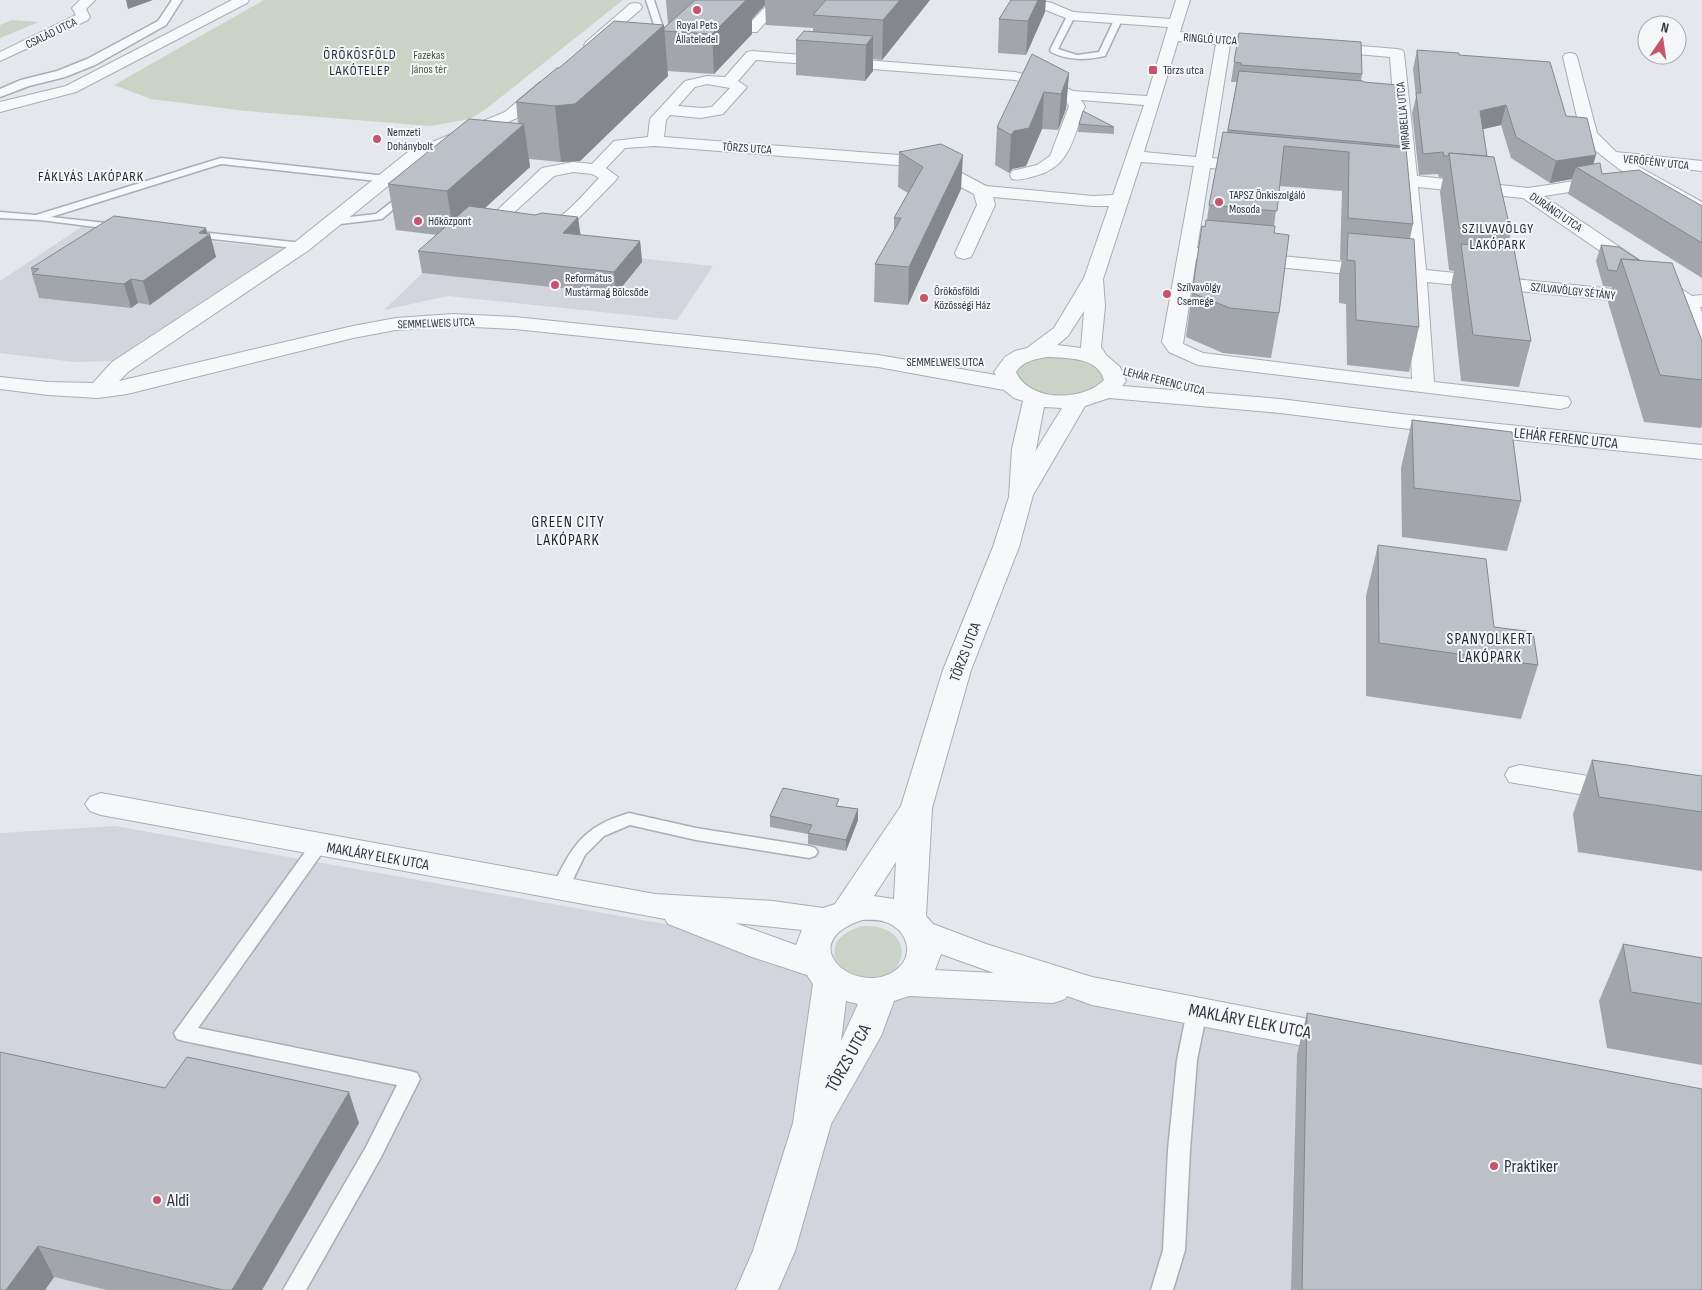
<svg xmlns="http://www.w3.org/2000/svg" width="1702" height="1290" viewBox="0 0 1702 1290" font-family="'Sofia Sans Condensed',sans-serif">
  <style>
    .built { fill: #d2d6dc }
    .green { fill: #cad4c6 }
    .lines { fill: none; stroke-linecap: round; stroke-linejoin: round }
    .service-casing { stroke: #a9aeb5; stroke-width: 3 }
    .pedestrian-casing { stroke: #a9aeb5; stroke-width: 3 }
    .minor-casing { stroke: #a9aeb5; stroke-width: 2 }
    .service { fill: #f6f8f9; fill-rule: evenodd }
    .pedestrian { fill: #f6f8f9; fill-rule: evenodd }
    .minor { fill: #f6f8f9; fill-rule: evenodd }
    .wall { fill: #a2a6ab }
    .shaded-wall { fill: #84878b }
    .building { fill: #bcc1c7; stroke: #84878b }
    .poi-dot { fill: #c4556d; stroke: #f4f6f8; stroke-width: 2 }
    .labels { text-anchor: middle; stroke-width: 4; stroke-linejoin: round; paint-order: stroke }
    .far-poi-label { font-size: 12px; fill: #2d3642; stroke: #f4f6f8; text-anchor: start }
    .far-street-label { font-size: 12px; fill: #2d3642; stroke: #f4f6f8 }
    .far-park-label { font-size: 12px; fill: #445c3b; stroke: #f4f6f8 }
    .far-neighbourhood-label { font-size: 14px; letter-spacing: 1px; fill: #1f2733; stroke: #f4f6f8 }
    .street-label { font-size: 15px; fill: #2d3642; stroke: #f4f6f8 }
    .neighbourhood-label { font-size: 16px; letter-spacing: 1px; fill: #1f2733; stroke: #f4f6f8 }
    .near-street-label { font-size: 18px; fill: #2d3642; stroke: #f4f6f8 }
    .near-poi-label { font-size: 18px; fill: #2d3642; stroke: #f4f6f8; text-anchor: start }
  </style>
  <rect width="100%" height="100%" fill="#e4e7eb"/>
  <g class="built">
    <polygon points="83,226 287,250 113,361 74,362 0,353 0,281"/>
    <polygon points="458,239 713,266 677,320 448,296 384,310"/>
    <polygon points="115,826 1125,1006 1702,1124 1702,1290 0,1290 0,833"/>
  </g>
  <g class="green">
    <polygon points="264,0 623,0 486,109 470,119 430,126 246,111 151,99 114,85"/>
    <polygon points="12,20 39,22 0,38 0,25"/>
    <path d="M1046 356C1064 356 1101 357 1103 381L1094 391 1061 397 1036 393 1016 378V372L1026 362Z"/>
    <path d="M862 926C870 926 877 926 884 929 899 934 908 952 897 966 866 1001 796 947 862 926Z"/>
  </g>
  <g class="lines">
    <g class="service-casing">
      <g id="service">
        <polygon points="646,0 654,0 668,43 667,45 660,43"/>
        <path d="M1068 14 1075 16 1058 49 1077 55 1099 52 1114 20 1121 18 1122 20 1105 56C1086 60 1069 61 1051 52L1050 50Z"/>
        <polygon points="221,158 386,176 391,179 386,182 221,164 51,217 124,225 124,229 120,230 40,220 0,218 0,212 36,215"/>
        <polygon points="407,190 410,191 410,195 382,219 332,225 327,222 332,219 376,214"/>
        <polygon points="190,231 302,243 307,246 302,249 186,236 185,234"/>
        <path d="M629 813 696 828 809 846 815 848 818 852 815 856 809 858 696 840 630 825 604 836 585 855 566 894 560 895 554 894 551 889C572 847 581 827 629 813Z"/>
        <polygon points="319,839 325,841 328,845 325,849 198,1028 410,1071 417,1073 420,1079 380,1159 306,1290 283,1290 366,1147 397,1085 184,1041 177,1039 174,1033 313,841"/>
        <polygon points="1197,1003 1204,1006 1207,1011 1197,1060 1190,1150 1185,1250 1173,1290 1151,1290 1163,1250 1168,1150 1177,1060 1187,1011 1190,1006"/>
      </g>
    </g>
    <g class="pedestrian-casing">
      <polygon id="pedestrian" points="172,0 182,0 166,25 95,65 65,77 29,86 0,97 0,89 21,80 57,71 87,59 158,21"/>
    </g>
    <g class="minor-casing">
      <g id="minor">
        <polygon points="80,0 95,0 86,9 90,17 88,20 0,61 0,52 76,15 72,8"/>
        <polygon points="232,0 249,0 247,3 76,92 0,112 0,102 66,86"/>
        <polygon points="772,0 786,0 757,32 747,32 745,29 747,26"/>
        <path d="M1011 0H1037L1052 3 1073 12 1170 19 1176 0H1190L1180 32 1280 41 1282 44 1275 48 1230 45 1212 158 1256 162 1262 163 1264 167 1262 171 1256 172 1210 168 1197 248 1407 268 1400 185 1385 183 1382 179 1385 175H1399L1390 57 1325 51 1320 50 1318 47 1320 44 1325 43 1397 49 1402 50 1404 53 1417 176 1528 188 1608 176 1614 177 1617 181 1614 185 1544 196 1692 296 1702 295V307H1700L1702 313V346L1695 344 1692 340 1680 307 1427 282 1434 382 1568 397 1571 402 1568 407 1560 409 1198 365 1169 352 1162 342 1194 166 1141 162 1103 279 1105 306 1101 347 1106 355 1120 367 1126 381 1122 386 1280 399 1401 414 1702 445V459L1401 428 1280 413 1109 398 1085 406 1033 495 1019 547 971 670 932 808 926 916 933 924 986 944 1092 977 1340 1025 1353 1029 1358 1039 1353 1049 1340 1053 1092 1005 1067 996 1065 999 1053 1003 909 996 894 1001 881 1036 831 1124 795 1251 778 1290H736L753 1251 793 1123 813 984 807 975 752 957 668 924 665 919 101 815 90 811 85 804 90 797 101 793 655 894 773 901 823 908 835 904 901 806 943 670 993 547 1009 497 1012 449 1023 401 1014 398 1004 390 878 367 515 329 453 326 396 330 353 338 127 394 98 398 48 395 0 389V377L48 382 93 383 112 362 295 242 408 152 505 112 540 82H550L552 85 550 88 517 118 420 160 309 250 128 372 119 381 353 326 396 318 453 314 515 317 878 355 996 375 994 372 1005 357 1015 351 1027 348 1054 328 1084 278 1109 206H1093L993 197 995 205 973 253 971 257 964 259 957 257 955 253 977 205 974 194 944 178 910 166 655 146 625 148 606 168 618 177 615 181 571 226 538 234 507 230 490 217 542 168 573 162 592 164 614 141 648 137 650 119 685 81 707 76 725 77 747 52 752 51 1015 72 1052 81 1073 91 1147 96 1168 27 1071 20 1043 9 1013 3ZM1178 41 1216 44 1196 157 1144 152ZM756 60 1015 80 1042 87 1064 98 1069 106 1050 156 1037 165 1012 171 1010 175 1012 179C1020 181 1027 178 1035 176 1071 167 1073 137 1085 106L1081 100 1144 105 1113 195 1093 196 986 186 956 170 912 156 664 137 666 120 670 115 701 118 723 114 747 87 738 81ZM707 84 730 88 712 107 701 108 678 106 695 87ZM573 172 592 174 599 178C587 190 573 208 559 217 546 226 523 224 510 216L554 176ZM1418 187 1523 198 1663 294 1426 270ZM1196 259 1408 280 1412 379 1203 353 1183 344ZM1084 311 1081 348 1057 345 1068 336ZM1047 357C1067 358 1098 357 1104 380 1083 402 1029 402 1016 372 1023 361 1035 359 1047 357ZM1044 407 1062 408 1035 452 1036 449ZM896 862 894 899 874 896ZM862 920C869 920 878 919 885 922 906 928 916 954 897 969 859 1000 790 944 862 920ZM735 923 802 930 796 945ZM941 954 994 973 935 970ZM846 1001 858 1004 841 1041Z"/>
        <polygon points="635,3 640,4 642,7 640,10 596,48 586,48 584,45 586,42 630,4"/>
        <polygon points="1570,53 1575,54 1577,57 1597,133 1616,152 1702,161 1702,171 1634,164 1702,202 1702,214 1696,213 1619,169 1592,148 1581,134 1563,57 1565,54"/>
        <polygon points="1520,765 1620,781 1631,784 1635,791 1631,798 1620,801 1509,782 1505,775 1509,768"/>
      </g>
    </g>
    <use href="#service" class="service"/>
    <use href="#pedestrian" class="pedestrian"/>
    <use href="#minor" class="minor"/>
  </g>
  <g class="wall">
    <polygon points="666,0 930,0 882,60 873,59 873,71 865,81 796,75 796,40 813,32 813,28 766,25 765,5 752,19 752,34 714,74 667,71 668,76 580,161 561,162 529,159 530,167 485,208 580,235 640,241 642,262 616,294 422,273 418,251 437,235 396,230 388,184 518,123 516,102 559,68 664,28 668,25"/>
    <polygon points="1045,12 1026,55 998,53 999,19"/>
    <polygon points="1417,50 1459,55 1566,116 1593,164 1602,174 1702,206 1702,278 1568,194 1572,179 1550,183 1511,158 1501,125 1483,129 1487,156 1511,233 1507,248 1531,341 1519,387 1461,381 1451,286 1454,271 1449,270 1440,192 1443,178 1439,177 1438,174 1419,175 1412,113 1416,97 1413,69"/>
    <polygon points="1234,62 1362,74 1361,81 1363,82 1404,146 1403,148 1413,224 1410,239 1419,327 1409,372 1347,365 1346,304 1339,303 1339,275 1342,260 1340,260 1342,191 1279,186 1274,226 1279,313 1271,358 1223,353 1186,337 1192,293 1205,227 1207,220 1209,205 1227,132 1237,82 1231,82"/>
    <polygon points="1069,73 1066,109 1058,130 1042,129 1026,166 1012,169 1009,173 995,165 997,127"/>
    <polygon points="1079,124 1114,127 1114,134 1078,132"/>
    <polygon points="899,152 961,189 908,305 874,302 875,264 894,231 894,218 908,193 898,187"/>
    <polygon points="207,233 216,257 150,305 138,303 131,308 39,298 32,274 31,268"/>
    <polygon points="1601,245 1619,247 1702,341 1702,425 1701,428 1644,422 1608,302 1612,287 1603,286 1596,261"/>
    <polygon points="1412,420 1521,501 1507,551 1402,537 1401,468"/>
    <polygon points="1378,545 1494,627 1538,665 1521,719 1366,696 1366,596"/>
    <polygon points="1592,760 1702,776 1702,871 1578,852 1573,814"/>
    <polygon points="839,806 858,809 858,820 846,851 808,844 808,834 770,827 770,816"/>
    <polygon points="1623,944 1702,958 1702,1065 1607,1048 1599,1001"/>
    <polygon points="1307,1013 1702,1290 1291,1290 1297,1054"/>
    <polygon points="165,1088 359,1123 262,1290 107,1290 54,1277 45,1290 0,1290"/>
  </g>
  <g class="shaded-wall">
    <polygon points="126,0 153,0 128,9"/>
    <polygon points="742,0 765,0 765,5 752,19 752,34 714,74 712,34"/>
    <polygon points="900,0 930,0 882,60 883,20"/>
    <polygon points="1038,0 1046,0 1045,12 1026,55 1028,21"/>
    <polygon points="664,25 668,76 580,161 561,162 555,106"/>
    <polygon points="873,36 873,71 865,81 866,45"/>
    <polygon points="1069,73 1066,109 1058,130 1061,94"/>
    <polygon points="1044,92 1042,129 1026,166 1012,169 1009,173 1011,135"/>
    <polygon points="1506,105 1501,125 1475,131 1480,111"/>
    <polygon points="524,124 530,167 454,236 447,191"/>
    <polygon points="963,155 961,189 908,305 909,267"/>
    <polygon points="1596,155 1590,176 1576,167 1572,179 1550,183 1556,161"/>
    <polygon points="578,217 581,238 563,233"/>
    <polygon points="206,228 208,236 210,234 216,257 150,305 143,281 199,233"/>
    <polygon points="640,241 642,262 616,294 614,272"/>
    <polygon points="131,279 138,303 131,308 124,284"/>
    <polygon points="858,809 858,820 846,851 846,840"/>
    <polygon points="349,1092 359,1123 262,1290 232,1290"/>
    <polygon points="38,1246 54,1277 45,1290 6,1290"/>
  </g>
  <g class="building">
    <polygon points="695,0 746,0 712,34 664,31 664,28"/>
    <polygon points="826,0 900,0 883,20 813,15"/>
    <polygon points="1011,0 1038,0 1028,21 999,19"/>
    <polygon points="614,21 664,25 575,104 555,106 516,102 557,68 559,68"/>
    <polygon points="804,31 873,36 866,45 796,40"/>
    <polygon points="1239,33 1361,42 1362,74 1241,65 1241,63 1234,62"/>
    <polygon points="1417,50 1459,53 1459,55 1550,62 1566,116 1587,118 1596,155 1556,161 1516,137 1506,105 1480,111 1487,156 1449,153 1448,156 1444,156 1443,152 1423,154 1416,93 1421,93"/>
    <polygon points="1032,54 1069,73 1061,94 1044,92 1029,128 1014,131 1011,135 997,127"/>
    <polygon points="1239,71 1363,81 1363,82 1398,85 1404,146 1228,130"/>
    <polygon points="1083,111 1114,127 1079,124"/>
    <polygon points="469,119 524,124 447,191 388,184"/>
    <polygon points="1223,132 1406,148 1413,224 1348,218 1349,152 1284,146 1277,211 1209,205"/>
    <polygon points="941,144 963,155 909,267 875,264 901,218 894,218 923,167 899,152"/>
    <polygon points="1449,153 1494,157 1511,233 1459,228"/>
    <polygon points="1600,163 1602,174 1639,170 1702,206 1702,243 1576,167"/>
    <polygon points="469,206 535,215 542,213 578,217 563,233 640,241 614,272 418,251"/>
    <polygon points="114,216 206,228 199,233 210,234 143,281 131,279 124,284 32,274 39,269 31,268"/>
    <polygon points="1206,220 1275,226 1274,233 1289,235 1279,313 1230,308 1192,293 1202,226 1205,227"/>
    <polygon points="1348,233 1414,239 1419,327 1356,320 1355,261 1347,260"/>
    <polygon points="1461,244 1514,249 1531,341 1473,335"/>
    <polygon points="1601,245 1619,247 1639,260 1621,259 1617,271 1608,270"/>
    <polygon points="1621,259 1672,263 1702,341 1702,380 1660,375"/>
    <polygon points="1412,420 1512,432 1521,501 1414,488"/>
    <polygon points="1378,545 1486,559 1494,627 1533,632 1538,665 1379,643"/>
    <polygon points="1592,760 1702,776 1702,812 1599,797"/>
    <polygon points="783,788 839,799 836,806 858,809 846,840 808,833 812,825 770,816"/>
    <polygon points="1623,944 1702,958 1702,1004 1631,992"/>
    <polygon points="1307,1013 1702,1089 1702,1290 1302,1290"/>
    <polygon points="0,1052 165,1088 187,1057 349,1092 232,1290 223,1290 38,1246 6,1290 0,1290"/>
  </g>
  <g class="poi-dot">
    <circle cx="697" cy="10" r="5"/>
    <rect x="1148" y="65" width="10" height="10" rx="2.5"/>
    <circle cx="377" cy="139" r="5"/>
    <circle cx="1219" cy="202" r="5"/>
    <circle cx="418" cy="221" r="5"/>
    <circle cx="555" cy="285" r="5"/>
    <circle cx="1167" cy="294" r="5"/>
    <circle cx="924" cy="298" r="5"/>
    <circle cx="1494" cy="1166" r="5"/>
    <circle cx="157" cy="1200" r="5"/>
  </g>
  <g class="labels">
    <g class="far-poi-label">
      <text x="697" y="29" text-anchor="middle">Royal Pets<tspan x="697" dy="14">Állateledel</tspan></text>
      <text x="1163" y="74">Törzs utca</text>
      <text x="387" y="136">Nemzeti<tspan x="387" dy="14">Dohánybolt</tspan></text>
      <text x="1229" y="199">TAPSZ Önkiszolgáló<tspan x="1229" dy="14">Mosoda</tspan></text>
      <text x="428" y="225">Hőközpont</text>
      <text x="565" y="282">Református<tspan x="565" dy="14">Mustármag Bölcsőde</tspan></text>
      <text x="1177" y="291">Szílvavölgy<tspan x="1177" dy="14">Csemege</tspan></text>
      <text x="934" y="295">Örökösföldi<tspan x="934" dy="14">Közösségi Ház</tspan></text>
    </g>
    <g class="far-street-label">
      <text transform="translate(51 33) rotate(-26)" y="4">CSALÁD UTCA</text>
      <text transform="translate(1210 39) rotate(4)" y="4">RINGLÓ UTCA</text>
      <text transform="translate(1403 116) rotate(-95)" y="4">MIRABELLA UTCA</text>
      <text transform="translate(747 148) rotate(4)" y="4">TÖRZS UTCA</text>
      <text transform="translate(1656 162) rotate(6)" y="4">VERŐFÉNY UTCA</text>
      <text transform="translate(1556 212) rotate(34)" y="4">DURÁNCI UTCA</text>
      <text transform="translate(1573 291) rotate(6)" y="4">SZILVAVÖLGY SÉTÁNY</text>
      <text transform="translate(436 323) rotate(-2)" y="4">SEMMELWEIS UTCA</text>
      <text x="945" y="366">SEMMELWEIS UTCA</text>
      <text transform="translate(1164 381) rotate(14)" y="4">LEHÁR FERENC UTCA</text>
    </g>
    <g class="far-park-label">
      <text x="429" y="59">Fazekas<tspan x="429" dy="14">János tér</tspan></text>
    </g>
    <g class="far-neighbourhood-label">
      <text x="360" y="59">ÖRÖKÖSFÖLD<tspan x="360" dy="16">LAKÓTELEP</tspan></text>
      <text x="91" y="181">FÁKLYÁS LAKÓPARK</text>
      <text x="1498" y="233">SZILVAVÖLGY<tspan x="1498" dy="16">LAKÓPARK</tspan></text>
    </g>
    <g class="street-label">
      <text transform="translate(1566 438) rotate(6)" y="5">LEHÁR FERENC UTCA</text>
      <text transform="translate(965 652) rotate(-69)" y="5">TÖRZS UTCA</text>
      <text transform="translate(378 856) rotate(10)" y="5">MAKLÁRY ELEK UTCA</text>
    </g>
    <g class="neighbourhood-label">
      <text x="568" y="527">GREEN CITY<tspan x="568" dy="18">LAKÓPARK</tspan></text>
      <text x="1490" y="644">SPANYOLKERT<tspan x="1490" dy="18">LAKÓPARK</tspan></text>
    </g>
    <g class="near-street-label">
      <text transform="translate(1250 1021) rotate(11)" y="6">MAKLÁRY ELEK UTCA</text>
      <text transform="translate(848 1058) rotate(-61)" y="6">TÖRZS UTCA</text>
    </g>
    <g class="near-poi-label">
      <text x="1504" y="1172">Praktiker</text>
      <text x="167" y="1206">Aldi</text>
    </g>
  </g>
  <g transform="translate(1662 40) rotate(13)"><circle r="24" fill="#f4f6f8" stroke="#a4a9af"/>
  <path d="M0-4L9 19L0 12L-9 19Z" fill="#c4556d"/>
  <text y="-8" font-size="14" font-weight="bold" text-anchor="middle" fill="#2d3642">N</text>
  </g>
</svg>
